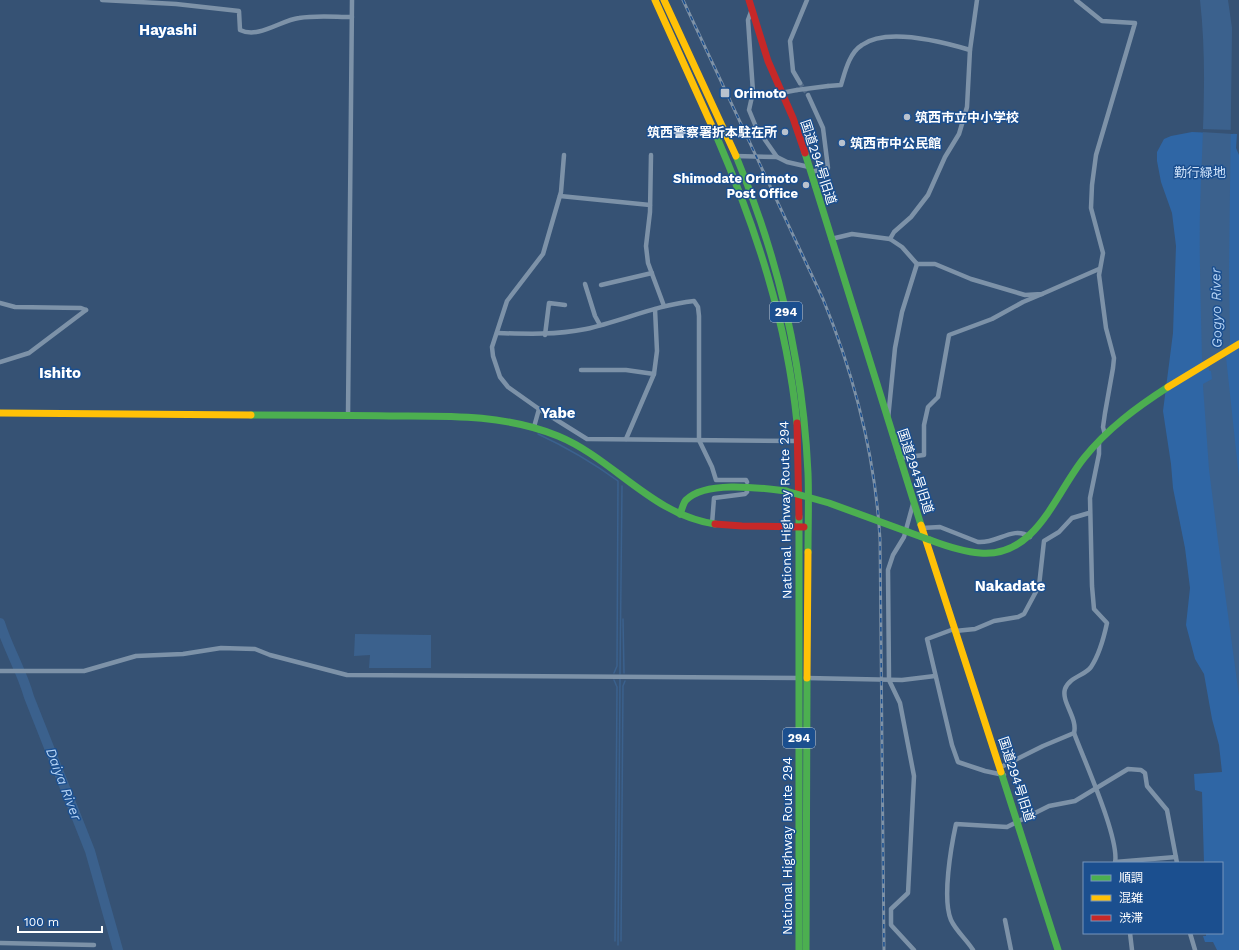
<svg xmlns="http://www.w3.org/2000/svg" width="1239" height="950" viewBox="0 0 1239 950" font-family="'Work Sans','Noto Sans JP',sans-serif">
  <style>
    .green { fill: #2f66a5 }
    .water { fill: #3b618d }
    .pier { fill: #365274 }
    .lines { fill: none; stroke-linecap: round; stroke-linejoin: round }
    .stream { stroke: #3b618d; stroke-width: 1.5 }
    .river { stroke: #3b618d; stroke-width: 10 }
    .street-tunnel { stroke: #546c89; stroke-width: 4.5; stroke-dasharray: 4.5 2; stroke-linecap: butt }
    .street { stroke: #7d92a8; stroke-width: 4.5 }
    .fast { stroke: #4caf50; stroke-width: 7 }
    .slow { stroke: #ffc107; stroke-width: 7 }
    .jam { stroke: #c62828; stroke-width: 7 }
    .rail-casing { stroke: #7e92a7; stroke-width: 3 }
    .rail { stroke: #1b4f8f; stroke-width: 1.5; stroke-dasharray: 4.5; stroke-linecap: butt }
    .street-bridge { stroke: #7d92a8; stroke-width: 4.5 }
    .fast-bridge { stroke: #4caf50; stroke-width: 7 }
    .poi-dot { fill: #b9c2ce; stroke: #1b4f8f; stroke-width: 1.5 }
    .labels { text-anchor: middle; stroke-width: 3; stroke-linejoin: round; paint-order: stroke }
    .shield { fill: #1b4f8f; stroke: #bbcadd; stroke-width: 1 }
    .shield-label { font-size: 12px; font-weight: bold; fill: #fff }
    .poi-label { font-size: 13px; font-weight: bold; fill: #fff; stroke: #1b4f8f; text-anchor: start }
    .street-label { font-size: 13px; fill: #fff; stroke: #1b4f8f }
    .park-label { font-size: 13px; fill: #cfe3fa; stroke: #1b4f8f }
    .water-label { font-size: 14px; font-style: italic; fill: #b5d3f5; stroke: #1b4f8f }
    .quarter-label { font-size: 15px; font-weight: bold; fill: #fff; stroke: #1b4f8f }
  </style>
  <rect width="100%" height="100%" fill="#365274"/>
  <polygon class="green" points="1192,132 1237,134 1236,148 1239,155 1239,950 1217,950 1213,942 1205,942 1203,936 1206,936 1206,933 1222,933 1222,863 1204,863 1202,792 1195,790 1194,774 1222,772 1219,745 1212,719 1204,674 1195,659 1186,625 1190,588 1185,548 1173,488 1171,464 1163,411 1173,333 1176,246 1172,213 1161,182 1157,161 1157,152 1164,139 1171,136"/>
  <g class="water">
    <path d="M1200 0H1228L1232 28 1229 271 1230 342 1226 357 1239 478V696L1218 541 1209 469 1203 386V384L1212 379 1211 371H1209V368L1202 360C1201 310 1199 259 1200 209 1202 139 1208 70 1200 0Z"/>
    <polygon points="355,634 431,635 431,668 369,668 370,655 354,656"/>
  </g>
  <polygon class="pier" points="1201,129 1233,130 1233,134 1201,132"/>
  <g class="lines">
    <g class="stream">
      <path d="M538 434C568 448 592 462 618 481L617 666 614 673"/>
      <polyline points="623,619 624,673"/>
      <polyline points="620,674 622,486"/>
      <polyline points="614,680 617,687 615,941"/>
      <polyline points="621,941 623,686 625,681"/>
      <polyline points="618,945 620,679"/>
    </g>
    <path class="river" d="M0 623C8 649 22 671 29 697L90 851 118 950"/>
    <polyline class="street-tunnel" points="800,83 808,95"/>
    <g class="street">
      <path d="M102 0 176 4 239 11 240 30C259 39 281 20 299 18 316 15 335 17 352 17"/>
      <polyline points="1076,0 1102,21 1135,23 1096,155 1092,185 1091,208 1103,253 1099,275 1106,328 1114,358 1113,368 1105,413 1103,427 1105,435"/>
      <polyline points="752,9 748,20 753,92 749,110 756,127 777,157"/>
      <polyline points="800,83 793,71 790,41 807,0"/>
      <path d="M828 86 841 85C845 72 849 53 862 45 887 27 943 42 970 50"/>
      <polyline points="781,93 797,90"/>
      <polyline points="808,95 823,128 828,168 811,172"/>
      <polyline points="564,155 561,192 543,254 507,301 492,347 493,356 500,377 508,387 539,409 587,439 798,441"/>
      <polyline points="651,155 650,212 646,246 648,263 664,306"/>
      <polyline points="735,156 777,157 787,162 809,167"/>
      <polyline points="560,196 650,205"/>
      <polyline points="831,239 852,234 890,239 902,247 917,264"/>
      <polyline points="890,239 894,232 911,217 928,195 945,157 959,134 967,107 970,50 977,0"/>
      <polyline points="917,264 935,264 971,279 1025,295 1042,294 1099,269"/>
      <polyline points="585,284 595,316 600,325"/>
      <polyline points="601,285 652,273"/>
      <polyline points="0,303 15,307 81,308 86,310"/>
      <path d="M497 333C527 334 556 335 586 329 622 321 656 305 694 301L698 307 699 316V440L712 467 716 480H746L747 482"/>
      <polyline points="545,335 549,303 565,305"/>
      <polyline points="0,362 29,353 86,310"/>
      <polyline points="581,370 626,370 654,374"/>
      <polyline points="348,416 352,0"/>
      <polyline points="888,419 895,348 902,312 917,264"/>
      <polyline points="534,427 539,409"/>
      <polyline points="626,439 654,374 657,351 655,309"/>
      <path d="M1099 441V454L1090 498 1092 586 1094 609 1107 623C1104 637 1099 655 1091 667 1086 675 1069 677 1065 689 1061 702 1078 718 1074 733 1084 760 1120 839 1115 863"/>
      <polyline points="899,458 924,455 924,425 928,407 938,397 949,335 992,319 1023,302 1042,294"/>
      <polyline points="913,504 904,537 893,555 888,570 889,680 900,703 914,776 908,893 891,909 891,925 914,950"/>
      <polyline points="712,524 714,498 745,494 747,492"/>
      <path d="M922 528 940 527 978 542C997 544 1013 525 1030 537"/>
      <polyline points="954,629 927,639 952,745 958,762 985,771 1004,775"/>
      <polyline points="955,631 975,629 994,621 1018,617 1024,614 1039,586 1044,541 1059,532 1072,518 1089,513"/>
      <polyline points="0,671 84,671 136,656 183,654 221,648 255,649 270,655 347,675 799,678"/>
      <polyline points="807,678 902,680 935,676"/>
      <polyline points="1001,767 1043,746 1074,733"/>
      <polyline points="1115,862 1176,857"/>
      <polyline points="1005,920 1011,950"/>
      <polyline points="1130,933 1132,950"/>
      <polyline points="1190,933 1195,950"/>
      <polyline points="0,943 94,945"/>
      <path d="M973 950C967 940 956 931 951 920 942 899 951 847 956 824L1007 827 1049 806 1075 801 1128 769 1141 770 1145 773 1147 786 1167 810 1177 863"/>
    </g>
    <g class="fast">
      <path d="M716 135C756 228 787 322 797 423"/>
      <polyline points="805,153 921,525"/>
      <path d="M736 156C778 257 803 364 808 473 809 499 808 526 808 552"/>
      <path d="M251 415C297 415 344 415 390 416 446 416 505 414 558 436 614 459 652 515 715 524"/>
      <path d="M680 514C682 510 683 503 686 500 706 480 761 488 786 491"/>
      <polyline points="799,517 799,950"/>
      <path d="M930 540C946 546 963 552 980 553 1036 558 1055 494 1084 458 1107 429 1137 407 1168 387"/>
      <polyline points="1001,772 1058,950"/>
      <polyline points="806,950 807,678"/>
    </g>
    <g class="slow">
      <polyline points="655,0 716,135"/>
      <polyline points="664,0 736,156"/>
      <polyline points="1168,387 1239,344"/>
      <polyline points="0,413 251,415"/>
      <polyline points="921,525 1001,772"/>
      <polyline points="807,678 808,552"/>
    </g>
    <g class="jam">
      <polyline points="749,0 768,61 793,118 805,153"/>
      <polyline points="797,423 799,517"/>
      <polyline points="715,524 742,526 804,527"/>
    </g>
    <g class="rail-casing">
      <path id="rail" d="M683 0 823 299C855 377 875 455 880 539L884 950"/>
    </g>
    <use href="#rail" class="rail"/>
    <polyline class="street-bridge" points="797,90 828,86"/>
    <polyline class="fast-bridge" points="786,491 829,503 930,540"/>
  </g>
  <g class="poi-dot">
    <rect x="720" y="88" width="10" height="10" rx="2"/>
    <circle cx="907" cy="117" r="4"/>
    <circle cx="785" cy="132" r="4"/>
    <circle cx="842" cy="143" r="4"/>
    <circle cx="806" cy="185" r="4"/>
  </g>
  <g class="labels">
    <g class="shield">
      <rect x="770" y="302" width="32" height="20" rx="3"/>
      <rect x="783" y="728" width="32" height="20" rx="3"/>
    </g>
    <g class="shield-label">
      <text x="786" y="316">294</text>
      <text x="799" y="742">294</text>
    </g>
    <g class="poi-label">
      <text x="734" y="98">Orimoto</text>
      <text x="915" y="122">筑西市立中小学校</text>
      <text x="777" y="137" text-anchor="end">筑西警察署折本駐在所</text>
      <text x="850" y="148">筑西市中公民館</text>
      <text x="798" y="183" text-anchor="end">Shimodate Orimoto<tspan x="798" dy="15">Post Office</tspan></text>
    </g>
    <g class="street-label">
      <text transform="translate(819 162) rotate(72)" y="5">国道294号旧道</text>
      <text transform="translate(916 471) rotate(72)" y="5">国道294号旧道</text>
      <text transform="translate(785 510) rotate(-91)" y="5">National Highway Route 294</text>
      <text transform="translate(1017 779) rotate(72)" y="5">国道294号旧道</text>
      <text transform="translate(787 846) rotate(-90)" y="5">National Highway Route 294</text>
    </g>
    <g class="park-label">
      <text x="1200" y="177">勤行緑地</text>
    </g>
    <g class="water-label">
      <text transform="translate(1216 308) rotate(-91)" y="5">Gogyo River</text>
      <text transform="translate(64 784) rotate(69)" y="5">Daiya River</text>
    </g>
    <g class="quarter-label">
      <text x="168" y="35">Hayashi</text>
      <text x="60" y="378">Ishito</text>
      <text x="558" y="418">Yabe</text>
      <text x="1010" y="591">Nakadate</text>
    </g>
  </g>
  <rect x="1083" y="862" width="140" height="72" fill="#1b4f8f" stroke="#7695bc"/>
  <rect x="1091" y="875" width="20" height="6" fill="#4caf50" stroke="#7695bc"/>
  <text x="1119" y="882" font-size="12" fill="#ffffff">順調</text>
  <rect x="1091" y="895" width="20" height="6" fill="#ffc107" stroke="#7695bc"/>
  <text x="1119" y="902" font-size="12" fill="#ffffff">混雑</text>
  <rect x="1091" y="915" width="20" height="6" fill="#c62828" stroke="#7695bc"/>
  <text x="1119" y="922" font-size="12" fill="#ffffff">渋滞</text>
  <path d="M18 926v6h84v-6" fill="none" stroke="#ffffff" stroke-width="2"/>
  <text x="24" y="926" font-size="12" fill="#ffffff" stroke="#1b4f8f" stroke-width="3" paint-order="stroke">100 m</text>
</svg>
